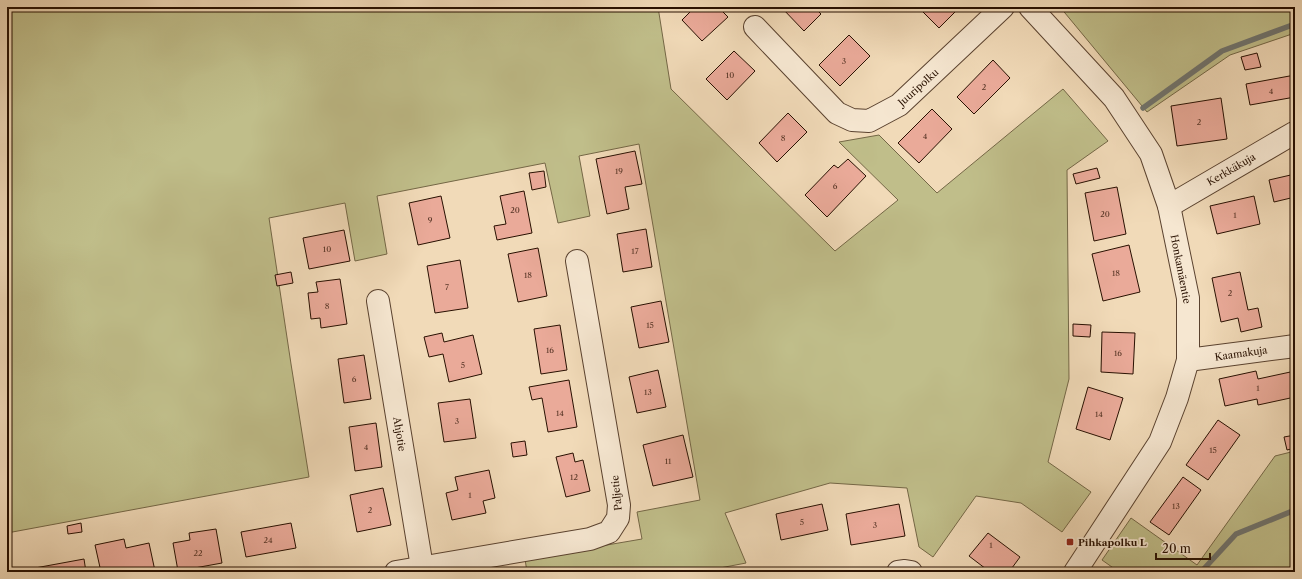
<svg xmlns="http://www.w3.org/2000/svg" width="1302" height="579" viewBox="0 0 1302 579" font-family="'Libre Caslon Text',serif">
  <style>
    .green { fill: #c0be8a; stroke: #746746 }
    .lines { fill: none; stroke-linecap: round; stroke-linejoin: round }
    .stream { stroke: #707570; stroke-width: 5.5 }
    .building { fill: #eaaa99; stroke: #281001 }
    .minor-casing { stroke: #5a422f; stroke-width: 24 }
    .minor { stroke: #f6e7d1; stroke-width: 22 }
    .poi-dot { fill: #8f2418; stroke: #f6e7d1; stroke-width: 1.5 }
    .labels { text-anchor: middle; stroke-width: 3.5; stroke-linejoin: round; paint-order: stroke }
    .number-label { font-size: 8px; fill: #583627 }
    .street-label { font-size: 10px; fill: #281001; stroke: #f6e7d1 }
    .poi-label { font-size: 10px; font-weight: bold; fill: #281001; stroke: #f6e7d1; text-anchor: start }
  </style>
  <rect width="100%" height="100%" fill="#f1dab8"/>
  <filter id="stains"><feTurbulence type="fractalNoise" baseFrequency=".005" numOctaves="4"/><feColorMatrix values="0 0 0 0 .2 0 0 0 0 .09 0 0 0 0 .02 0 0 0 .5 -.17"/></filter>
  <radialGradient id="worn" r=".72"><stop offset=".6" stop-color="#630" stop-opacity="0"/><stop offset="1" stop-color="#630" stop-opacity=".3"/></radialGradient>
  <g class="green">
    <polygon points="7,7 383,7 389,10 403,7 658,7 671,89 835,251 898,200 839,142 879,135 937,193 1063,89 1108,141 1067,170 1069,379 1048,462 1091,492 1062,532 1021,503 976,496 933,557 919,547 907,488 830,483 725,513 746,563 699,572 527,572 525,559 642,539 637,512 700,500 639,144 579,156 590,216 558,223 545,163 377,196 387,254 355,261 345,203 269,218 291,364 309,477 7,533"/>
    <polygon points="1060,7 1295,7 1295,33 1230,55 1147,112"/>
    <polygon points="1295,451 1295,567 1286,568 1284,572 1119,572 1102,560 1131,518 1197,565 1275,456"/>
  </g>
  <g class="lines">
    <g class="stream">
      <polyline points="1143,108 1222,51 1295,24"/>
      <polyline points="1201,572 1236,534 1295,510"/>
    </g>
  </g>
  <g class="building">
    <polygon points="695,7 725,7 721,10 728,17 702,41 682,20"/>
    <polygon points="781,7 820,7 817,10 821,14 804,31"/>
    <polygon points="918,7 956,7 958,9 939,28"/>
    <polygon points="849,35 870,56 840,86 819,65"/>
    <polygon points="734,51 755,71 727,100 706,79"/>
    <polygon points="1257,53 1261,67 1245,70 1241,57"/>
    <polygon points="993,60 1010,78 974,114 957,97"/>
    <polygon points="1295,75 1295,97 1250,105 1246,84"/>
    <polygon points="1221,98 1227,139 1177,146 1171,106"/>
    <polygon points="932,109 952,129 919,163 898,143"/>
    <polygon points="788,113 807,132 777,162 759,143"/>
    <polygon points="635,151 642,184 625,187 629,209 607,214 596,159"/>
    <polygon points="848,159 866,176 827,217 805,195 834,165 838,168"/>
    <polygon points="1097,168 1100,178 1076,184 1073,174"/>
    <polygon points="544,171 546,187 532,190 529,173"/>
    <polygon points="1295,174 1295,197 1274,202 1269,180"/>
    <polygon points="1117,187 1126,234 1094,241 1085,193"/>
    <polygon points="524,191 532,233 497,240 494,226 506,224 500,196"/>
    <polygon points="441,196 450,238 418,245 409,203"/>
    <polygon points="1254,196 1260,224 1217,234 1210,206"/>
    <polygon points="646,229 652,267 623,272 617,234"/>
    <polygon points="344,230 350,261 309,269 303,238"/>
    <polygon points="1129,245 1140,292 1103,301 1092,254"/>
    <polygon points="538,248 547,296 518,302 508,254"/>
    <polygon points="460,260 468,308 435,313 427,266"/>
    <polygon points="291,272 293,283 277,286 275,275"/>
    <polygon points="1240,272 1248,310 1258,308 1262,327 1241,332 1238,318 1221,322 1212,278"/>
    <polygon points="340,279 347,324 321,328 320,318 311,319 308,293 318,292 316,282"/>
    <polygon points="661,301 669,342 639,348 631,307"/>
    <polygon points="1073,324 1091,325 1090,337 1073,336"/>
    <polygon points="560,325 567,370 541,374 534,329"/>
    <polygon points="1102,332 1135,333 1133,374 1101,372"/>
    <polygon points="442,333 444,342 473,335 482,374 449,382 443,354 429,357 424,337"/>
    <polygon points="364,355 371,399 344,403 338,359"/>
    <polygon points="658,370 666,407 637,413 629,377"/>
    <polygon points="1256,371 1258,379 1295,371 1295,397 1258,405 1257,399 1225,406 1219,379"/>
    <polygon points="569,380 577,427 548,432 542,398 532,400 529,387"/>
    <polygon points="1088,387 1123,398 1110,440 1076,429"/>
    <polygon points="470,399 476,438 444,442 438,403"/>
    <polygon points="1218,420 1240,435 1208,480 1186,465"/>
    <polygon points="376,423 382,467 355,471 349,427"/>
    <polygon points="683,435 693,477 653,486 643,445"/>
    <polygon points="1295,435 1295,448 1287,450 1284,437"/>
    <polygon points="525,441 527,455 513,457 511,443"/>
    <polygon points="573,453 575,462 583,460 590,491 566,497 556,457"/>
    <polygon points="489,470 495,498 483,501 486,513 452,520 446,493 458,490 455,477"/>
    <polygon points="1183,477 1201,490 1169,535 1150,522"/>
    <polygon points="383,488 391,525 357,532 350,495"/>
    <polygon points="822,504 828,530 781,540 776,514"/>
    <polygon points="899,504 905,536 851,545 846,514"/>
    <polygon points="81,523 82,532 68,534 67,526"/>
    <polygon points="291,523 296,548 246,557 241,532"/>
    <polygon points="216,529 222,563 178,571 173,543 190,540 189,533"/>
    <polygon points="988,533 1020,557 1009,572 990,572 969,556"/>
    <polygon points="124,539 126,548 149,543 155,571 148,572 101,572 95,545"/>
    <polygon points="84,559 86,572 36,572 35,568"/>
  </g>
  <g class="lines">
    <g class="minor-casing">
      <g id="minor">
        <polyline points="1030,7 1114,98 1151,154 1169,206 1188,298 1188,360 1177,398 1160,442 1075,572"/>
        <polyline points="755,27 837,113 852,120 869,121 899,105 1003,7"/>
        <polyline points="1169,206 1294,133"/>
        <polyline points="378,301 422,567"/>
        <polyline points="1188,360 1295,346"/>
        <polyline points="396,572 590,539 609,532 618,518 619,505 577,261"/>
        <polyline points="898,572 905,571 911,572"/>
      </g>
    </g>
    <use href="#minor" class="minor"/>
  </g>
  <rect class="poi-dot" x="1066" y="538" width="8" height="8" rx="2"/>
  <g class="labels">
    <g class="number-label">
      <text x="844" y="64">3</text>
      <text x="730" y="78">10</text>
      <text x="984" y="90">2</text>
      <text x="1271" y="94">4</text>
      <text x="1199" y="125">2</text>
      <text x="925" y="139">4</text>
      <text x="783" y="141">8</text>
      <text x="619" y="174">19</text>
      <text x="835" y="189">6</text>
      <text x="515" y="213">20</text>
      <text x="1105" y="217">20</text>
      <text x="1235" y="218">1</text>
      <text x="430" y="223">9</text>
      <text x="327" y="252">10</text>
      <text x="635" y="254">17</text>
      <text x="1116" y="276">18</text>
      <text x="528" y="278">18</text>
      <text x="447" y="290">7</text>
      <text x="1230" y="296">2</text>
      <text x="327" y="309">8</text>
      <text x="650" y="328">15</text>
      <text x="550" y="353">16</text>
      <text x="1118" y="356">16</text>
      <text x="463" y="368">5</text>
      <text x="354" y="382">6</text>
      <text x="1258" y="391">1</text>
      <text x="648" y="395">13</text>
      <text x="560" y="416">14</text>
      <text x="1099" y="417">14</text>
      <text x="457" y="424">3</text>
      <text x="366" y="450">4</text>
      <text x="1213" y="453">15</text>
      <text x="668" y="464">11</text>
      <text x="574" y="480">12</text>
      <text x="470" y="498">1</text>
      <text x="1176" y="509">13</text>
      <text x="370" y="513">2</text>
      <text x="802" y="525">5</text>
      <text x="875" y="528">3</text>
      <text x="268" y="543">24</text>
      <text x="991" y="548">1</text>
      <text x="198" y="556">22</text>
    </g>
    <g class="street-label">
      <text transform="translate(918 87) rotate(-42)" y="4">Juuripolku</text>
      <text transform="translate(1231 169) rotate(-30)" y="4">Kerkkäkuja</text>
      <text transform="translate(1181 269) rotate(79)" y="4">Honkamäentie</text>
      <text transform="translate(1241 353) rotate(-8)" y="4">Kaamakuja</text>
      <text transform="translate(400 434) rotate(81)" y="4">Ahjotie</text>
      <text transform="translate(616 493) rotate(-96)" y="4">Paljetie</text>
    </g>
    <g class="poi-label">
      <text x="1078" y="546">Pihkapolku L</text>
    </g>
  </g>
  <rect width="1302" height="579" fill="none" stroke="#f1dab8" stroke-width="24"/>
  <rect x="8" y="8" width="1286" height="563" fill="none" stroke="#281001" stroke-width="2"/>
  <rect x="12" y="12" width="1278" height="555" fill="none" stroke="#281001"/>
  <path d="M1156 553v6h54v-6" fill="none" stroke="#281001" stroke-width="2"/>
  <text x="1162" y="553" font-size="12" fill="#281001" stroke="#f6e7d1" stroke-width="3" paint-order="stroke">20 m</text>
  <rect width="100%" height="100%" filter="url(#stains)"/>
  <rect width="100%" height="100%" fill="url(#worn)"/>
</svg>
